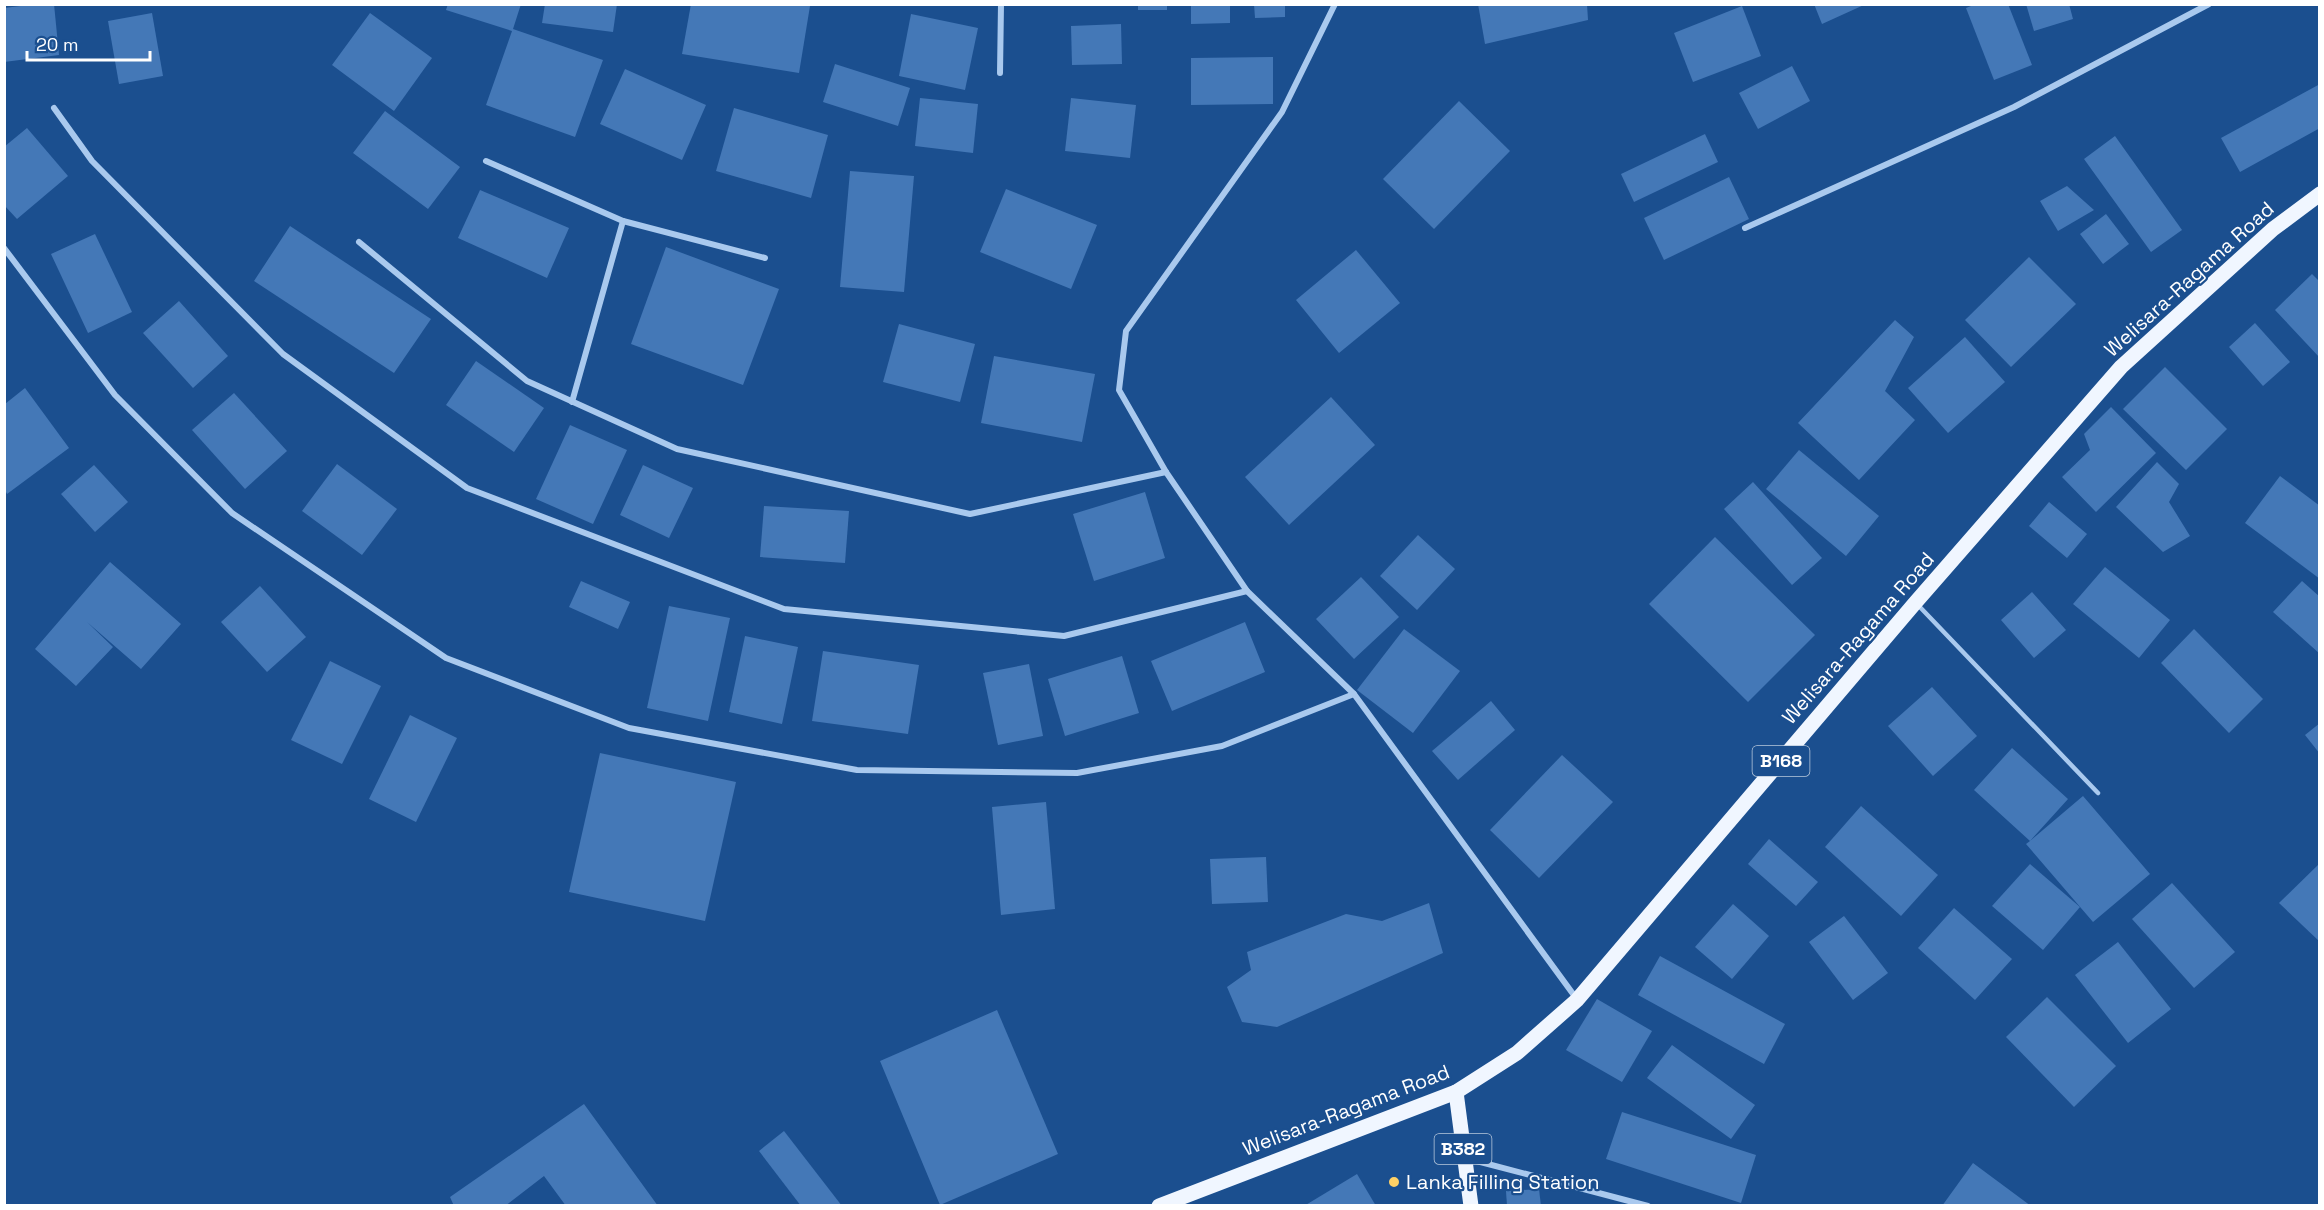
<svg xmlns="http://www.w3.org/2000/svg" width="2324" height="1210" viewBox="0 0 2324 1210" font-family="'Space Grotesk',sans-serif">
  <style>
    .building { fill: #4478b7 }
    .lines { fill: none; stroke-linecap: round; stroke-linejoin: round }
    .lane { stroke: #a9c9ee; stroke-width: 4.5 }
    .street { stroke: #a9c9ee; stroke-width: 6 }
    .primary { stroke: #f0f6ff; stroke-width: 15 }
    .poi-dot { fill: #ffd166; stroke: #1b4f8f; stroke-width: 2 }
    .labels { text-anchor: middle; stroke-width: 4.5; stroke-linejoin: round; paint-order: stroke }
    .shield { fill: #1b4f8f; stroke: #bbcadd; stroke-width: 1.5 }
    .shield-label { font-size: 18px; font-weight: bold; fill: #fff }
    .street-label { font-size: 20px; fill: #fff; stroke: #1b4f8f }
    .poi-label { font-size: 20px; fill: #fff; stroke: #1b4f8f; text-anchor: start }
  </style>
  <rect width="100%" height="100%" fill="#1b4f8f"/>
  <g class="building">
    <polygon points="37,4 54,4 59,55 4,62 4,8"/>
    <polygon points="448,4 521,4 513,29 603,60 575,137 486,105 512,31 446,10"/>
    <polygon points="545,4 617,4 613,32 542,23"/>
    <polygon points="691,4 810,6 799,73 682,54"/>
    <rect x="1138" y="4" width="29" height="6"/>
    <polygon points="1191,4 1230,4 1230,23 1191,24"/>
    <polygon points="1254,4 1285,4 1285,17 1255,18"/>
    <polygon points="1478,4 1587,4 1588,20 1485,44"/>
    <polygon points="1814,4 1866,4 1822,24"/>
    <polygon points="1976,4 2008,4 2032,65 1994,80 1966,8"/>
    <polygon points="2026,4 2069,4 2073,19 2034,31"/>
    <polygon points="1742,6 1761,56 1693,82 1674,33"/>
    <polygon points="152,13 163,76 119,84 108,21"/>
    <polygon points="370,13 432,58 394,111 332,65"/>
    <polygon points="911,14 978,28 965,90 899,76"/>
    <polygon points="1121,24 1122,64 1072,65 1071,26"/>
    <polygon points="1273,57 1273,104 1191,105 1191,58"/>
    <polygon points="835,64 910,88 898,126 823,102"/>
    <polygon points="1792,66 1810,101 1758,129 1739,93"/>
    <polygon points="625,69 706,105 682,160 600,124"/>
    <polygon points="2320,84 2320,128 2240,172 2221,138"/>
    <polygon points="920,98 978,104 973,153 915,146"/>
    <polygon points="1071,98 1136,105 1130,158 1065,151"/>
    <polygon points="1459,101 1510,151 1434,229 1383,179"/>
    <polygon points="734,108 828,135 811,198 716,171"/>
    <polygon points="385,111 460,167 428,209 353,153"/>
    <polygon points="27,128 68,176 17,219 4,205 4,147"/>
    <polygon points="1705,134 1718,162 1634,202 1621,174"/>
    <polygon points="2115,136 2182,230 2151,252 2084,159"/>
    <polygon points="850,171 914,176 904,292 840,287"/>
    <polygon points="1729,177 1749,219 1664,260 1644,218"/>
    <polygon points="2067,186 2094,210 2058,231 2040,201"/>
    <polygon points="1006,189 1097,225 1071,289 980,252"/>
    <polygon points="480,190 569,228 547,278 458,238"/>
    <polygon points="2106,214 2129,244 2103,264 2080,234"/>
    <polygon points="290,226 431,319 394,373 254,281"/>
    <polygon points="95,234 132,312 88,333 51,254"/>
    <polygon points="666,247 779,289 743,385 631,344"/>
    <polygon points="1356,250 1400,303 1339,353 1296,300"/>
    <polygon points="2029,257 2076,304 2011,367 1965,320"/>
    <polygon points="2312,274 2320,282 2320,358 2275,310"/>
    <polygon points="179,301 228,356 193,388 143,333"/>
    <polygon points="1895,320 1914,337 1885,391 1915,420 1859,480 1798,423"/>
    <polygon points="2255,323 2290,362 2263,386 2229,347"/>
    <polygon points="899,324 975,344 960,402 883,382"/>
    <polygon points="1965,337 2005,382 1948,433 1908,388"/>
    <polygon points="994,356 1095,374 1082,442 981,423"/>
    <polygon points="476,361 544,408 514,452 446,405"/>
    <polygon points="2165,367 2227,429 2186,470 2123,409"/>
    <polygon points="25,388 69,448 7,494 5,490 5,404"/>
    <polygon points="234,393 287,451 245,489 192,430"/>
    <polygon points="1331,397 1375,445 1289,525 1245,477"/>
    <polygon points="2111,407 2156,453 2096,512 2062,477 2090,450 2084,434"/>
    <polygon points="570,425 627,450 593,524 536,499"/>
    <polygon points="1799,450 1879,516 1846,556 1766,489"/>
    <polygon points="2157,462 2179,484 2169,502 2190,536 2163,552 2116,507"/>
    <polygon points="337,464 397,509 362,555 302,511"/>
    <polygon points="94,465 128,502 95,532 61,494"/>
    <polygon points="643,465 693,488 669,538 620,515"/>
    <polygon points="2280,476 2320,506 2320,579 2245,523"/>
    <polygon points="1753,482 1822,558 1792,585 1724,509"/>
    <polygon points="1145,492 1165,558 1094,581 1073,514"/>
    <polygon points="2049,502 2087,534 2067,558 2029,526"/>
    <polygon points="764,506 849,511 845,563 760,557"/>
    <polygon points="1418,535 1455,569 1417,610 1380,576"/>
    <polygon points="1715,537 1815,635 1748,702 1649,604"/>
    <polygon points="110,562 181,624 141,669 87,622 113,647 76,686 35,649"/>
    <polygon points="2105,567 2170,620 2139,658 2073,604"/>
    <polygon points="1361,577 1399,617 1354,659 1316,619"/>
    <polygon points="581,581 630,602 618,629 569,607"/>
    <polygon points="2302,581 2320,597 2320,654 2273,612"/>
    <polygon points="260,586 306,637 267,672 221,622"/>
    <polygon points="2032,592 2066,630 2034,658 2001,620"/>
    <polygon points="669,606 730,618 708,721 647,708"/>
    <polygon points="1245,622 1265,672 1172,711 1151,661"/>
    <polygon points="1404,629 1460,671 1413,733 1357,690"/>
    <polygon points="2194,629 2263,699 2229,733 2161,663"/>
    <polygon points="745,636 798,647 782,724 729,712"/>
    <polygon points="823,651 919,665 908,734 812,721"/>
    <polygon points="1122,656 1139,713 1065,736 1048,679"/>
    <polygon points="330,661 381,686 342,764 291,740"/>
    <polygon points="1029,664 1043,736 998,745 983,673"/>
    <polygon points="1932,687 1977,736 1933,776 1888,726"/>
    <polygon points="1491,701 1515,730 1458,780 1432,751"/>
    <polygon points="410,715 457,738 416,822 369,799"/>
    <polygon points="2320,723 2320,754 2305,735"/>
    <polygon points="2012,748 2068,799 2030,841 2083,796 2150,874 2093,922 2026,844 2030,841 1974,790"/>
    <polygon points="600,753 736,782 705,921 569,892"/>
    <polygon points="1562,755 1613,802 1539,878 1490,830"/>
    <polygon points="1046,802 1055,909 1001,915 992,807"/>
    <polygon points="1861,806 1938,875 1901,916 1825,847"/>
    <polygon points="1769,839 1818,882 1796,906 1748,864"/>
    <polygon points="1266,857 1268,902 1212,904 1210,859"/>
    <polygon points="2320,863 2320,942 2279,903"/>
    <polygon points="2030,864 2080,907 2043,950 1992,906"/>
    <polygon points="2172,883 2235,952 2194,988 2132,919"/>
    <polygon points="1429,903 1443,953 1277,1027 1242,1022 1227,987 1251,970 1247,952 1346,914 1382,921"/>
    <polygon points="1733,904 1769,936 1732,979 1695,947"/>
    <polygon points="1954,908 2012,959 1975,1000 1918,948"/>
    <polygon points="1844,916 1888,973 1853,1000 1809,942"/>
    <polygon points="2118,942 2171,1009 2128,1043 2075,975"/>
    <polygon points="1660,956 1785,1024 1764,1064 1638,995"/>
    <polygon points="2047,997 2116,1066 2074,1107 2006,1037"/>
    <polygon points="1597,999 1652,1031 1622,1082 1566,1050"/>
    <polygon points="997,1010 1058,1154 940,1205 880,1061"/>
    <polygon points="1672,1045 1755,1105 1731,1139 1647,1078"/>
    <polygon points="584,1104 658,1206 566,1206 544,1176 505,1206 454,1206 450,1197"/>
    <polygon points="1622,1112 1756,1155 1741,1203 1606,1159"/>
    <polygon points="784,1131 842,1206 801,1206 759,1151"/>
    <polygon points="1973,1163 2031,1206 1942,1206"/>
    <polygon points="1357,1174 1376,1206 1304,1206"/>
    <polygon points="1539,1189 1541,1206 1507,1206 1506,1191"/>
  </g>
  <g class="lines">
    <polyline class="lane" points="1917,604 2098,793"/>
    <g class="street">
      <polyline points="1335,4 1282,112 1126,331 1119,390 1166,472 1247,591 1354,694 1576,998"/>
      <polyline points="1000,73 1001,4"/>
      <polyline points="54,108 92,161 283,354 467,488 784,609 1064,636 1247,591"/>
      <polyline points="486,161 623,221 765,258"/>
      <polyline points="1745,228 2014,107 2209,4"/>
      <polyline points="359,242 527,381 677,449 970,514 1166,472"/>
      <polyline points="4,248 115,395 232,513 446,658 629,728 857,770 1077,773 1222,746 1354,694"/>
      <polyline points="572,402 623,221"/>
      <polyline points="1465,1158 1648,1206"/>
    </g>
    <g class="primary">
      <polyline points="1456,1092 1471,1206"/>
      <polyline points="1159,1206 1456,1092 1517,1053 1577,1000 1915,603 2121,367 2273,229 2320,194"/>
    </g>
  </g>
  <circle class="poi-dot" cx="1394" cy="1182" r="6"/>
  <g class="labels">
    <g class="shield">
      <rect x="1752.5" y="746" width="57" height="30" rx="4.5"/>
      <rect x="1434.5" y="1134" width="57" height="30" rx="4.5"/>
    </g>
    <g class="shield-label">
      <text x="1781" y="767">B168</text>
      <text x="1463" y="1155">B382</text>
    </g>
    <g class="street-label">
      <text transform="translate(2189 279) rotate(-42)" y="7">Welisara-Ragama Road</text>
      <text transform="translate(1858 638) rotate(-49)" y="7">Welisara-Ragama Road</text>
      <text transform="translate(1346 1110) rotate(-21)" y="7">Welisara-Ragama Road</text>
    </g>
    <g class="poi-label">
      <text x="1406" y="1189">Lanka Filling Station</text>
    </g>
  </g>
  <rect width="2324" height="1210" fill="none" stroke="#ffffff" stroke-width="12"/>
  <path d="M27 51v9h123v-9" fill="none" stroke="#ffffff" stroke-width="3"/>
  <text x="36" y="51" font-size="18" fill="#ffffff" stroke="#1b4f8f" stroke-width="4.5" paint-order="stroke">20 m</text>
</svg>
